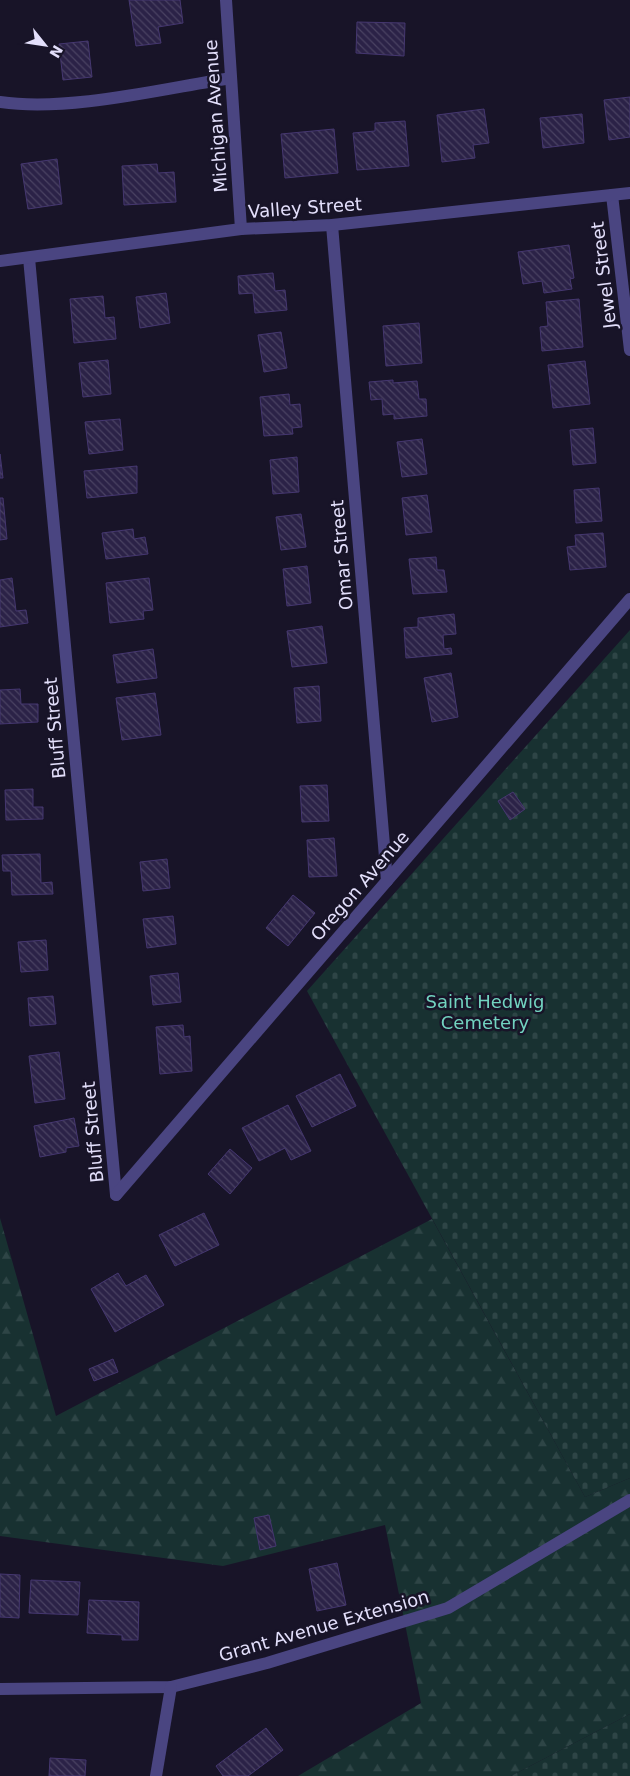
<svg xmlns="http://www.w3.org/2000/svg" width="630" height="1776" viewBox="0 0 630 1776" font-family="'DejaVu Sans',sans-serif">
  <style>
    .forest { fill: url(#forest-firs) }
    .cemetery { fill: url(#cemetery-stones) }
    .building { fill: url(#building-back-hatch); stroke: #453770 }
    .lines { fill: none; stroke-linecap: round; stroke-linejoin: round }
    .service { stroke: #4a4581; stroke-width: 12 }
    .minor { stroke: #4a4581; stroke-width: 12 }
    .labels { text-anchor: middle; stroke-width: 5; stroke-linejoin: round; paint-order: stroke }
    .street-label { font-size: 18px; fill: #e3dffb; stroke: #181428 }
    .park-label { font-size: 18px; fill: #72d3c0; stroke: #181428 }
  </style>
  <defs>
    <pattern id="forest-firs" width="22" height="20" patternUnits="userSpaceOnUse" patternTransform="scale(1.25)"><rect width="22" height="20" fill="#183131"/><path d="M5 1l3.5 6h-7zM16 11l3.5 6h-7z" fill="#2e4546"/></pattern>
    <pattern id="cemetery-stones" width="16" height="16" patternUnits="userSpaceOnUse" patternTransform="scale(1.25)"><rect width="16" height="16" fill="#183131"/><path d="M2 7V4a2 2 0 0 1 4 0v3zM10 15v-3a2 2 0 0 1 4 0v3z" fill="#2e4546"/></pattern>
    <pattern id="building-back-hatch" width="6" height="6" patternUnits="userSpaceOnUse" patternTransform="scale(1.25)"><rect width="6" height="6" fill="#2b2247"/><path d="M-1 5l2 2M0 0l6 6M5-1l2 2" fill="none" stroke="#4a4262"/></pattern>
  </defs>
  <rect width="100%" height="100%" fill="#181428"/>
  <polygon class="forest" points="0,1218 56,1416 432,1219 585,1497 630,1478 630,1714 511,1776 298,1776 421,1703 385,1525 223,1566 0,1536"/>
  <g class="cemetery">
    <polygon points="630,630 630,1478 585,1497 307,991"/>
    <polygon points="630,1714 630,1776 511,1776"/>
  </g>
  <g class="building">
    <polygon points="129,0 180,0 183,23 158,27 161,43 136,46"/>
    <polygon points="357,22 405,23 404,56 356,53"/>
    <polygon points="88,41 92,77 63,80 59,44"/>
    <polygon points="630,97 630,137 609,140 604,100"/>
    <polygon points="484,109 489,143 473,145 475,158 442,162 437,115"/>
    <polygon points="582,114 584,143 543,148 540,118"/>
    <polygon points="405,121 409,166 357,170 353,133 375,131 375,123"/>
    <polygon points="334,129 338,173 285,178 281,134"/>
    <polygon points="57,159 62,204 28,209 21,164"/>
    <polygon points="157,164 158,173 174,172 176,202 124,205 122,166"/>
    <polygon points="569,245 574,278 570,279 572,289 544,293 542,281 523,284 518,252"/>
    <polygon points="273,273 275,291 285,290 287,310 255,313 253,293 239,294 238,276"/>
    <polygon points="166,293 170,323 140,328 136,297"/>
    <polygon points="103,296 105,318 114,317 116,339 74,343 70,299"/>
    <polygon points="579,299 583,347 542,351 540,327 548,326 546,302"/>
    <polygon points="419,323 422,363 386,366 383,326"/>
    <polygon points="281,332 287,368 264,372 258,335"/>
    <polygon points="108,360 111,394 83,397 79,363"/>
    <polygon points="585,361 590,404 553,408 548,365"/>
    <polygon points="393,380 393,383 417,381 419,399 426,399 427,416 394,419 394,414 383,415 382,399 371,400 369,382"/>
    <polygon points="289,394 290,405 300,404 302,427 292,428 293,434 264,436 260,397"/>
    <polygon points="120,419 123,450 89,454 85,422"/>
    <polygon points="593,428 596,463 573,465 570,430"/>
    <polygon points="422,439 427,474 402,477 397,442"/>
    <polygon points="0,454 3,478 0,478"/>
    <polygon points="297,457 299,492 273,494 270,460"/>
    <polygon points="137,466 137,493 87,498 84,471"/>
    <polygon points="599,488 602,521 576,523 574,490"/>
    <polygon points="427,495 432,532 406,535 402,498"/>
    <polygon points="0,498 3,498 7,539 0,540"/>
    <polygon points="301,514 306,547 281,550 276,517"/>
    <polygon points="133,529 134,539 145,537 148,554 106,559 102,533"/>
    <polygon points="603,533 606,567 570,570 567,547 576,546 575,535"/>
    <polygon points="436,557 437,570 444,570 447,592 413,594 409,559"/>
    <polygon points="307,566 311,603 287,606 283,569"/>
    <polygon points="12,578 16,611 26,610 28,623 0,627 0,580"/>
    <polygon points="149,578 153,610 143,611 144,619 110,623 106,583"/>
    <polygon points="454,614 456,634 443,635 444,649 451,648 452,654 406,658 404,628 418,627 418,618"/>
    <polygon points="322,626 327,663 292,667 287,631"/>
    <polygon points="153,649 157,678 117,683 113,655"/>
    <polygon points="451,673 458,717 432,722 424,678"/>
    <polygon points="319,686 321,721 297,723 294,688"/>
    <polygon points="20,689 21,704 38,704 38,722 0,724 0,690"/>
    <polygon points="155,693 161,735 122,740 116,698"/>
    <polygon points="327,785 329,821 302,822 300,786"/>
    <polygon points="33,789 33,807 43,807 43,819 6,820 5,790"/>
    <polygon points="513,792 525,809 510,820 498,801"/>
    <polygon points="334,838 337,876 309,877 307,840"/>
    <polygon points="40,854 41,883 52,882 53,894 12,895 11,871 3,871 2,855"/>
    <polygon points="167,859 170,888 143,891 140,862"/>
    <polygon points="293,895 315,913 288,946 266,928"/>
    <polygon points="173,916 176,944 147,948 143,919"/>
    <polygon points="46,940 48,970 21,972 18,942"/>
    <polygon points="178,973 181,1002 153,1005 150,976"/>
    <polygon points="53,996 56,1024 30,1026 28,998"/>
    <polygon points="183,1025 184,1037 190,1036 192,1071 160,1074 156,1027"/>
    <polygon points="59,1052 65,1099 35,1103 29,1056"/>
    <polygon points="340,1074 356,1106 312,1127 296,1096"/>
    <polygon points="288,1105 311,1151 291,1160 285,1148 259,1161 242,1128"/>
    <polygon points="74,1118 79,1146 66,1148 66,1152 40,1157 34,1126"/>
    <polygon points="230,1149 252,1168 230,1194 208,1174"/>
    <polygon points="204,1213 219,1245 175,1266 159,1235"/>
    <polygon points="118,1273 126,1286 146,1275 164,1305 115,1332 91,1289"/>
    <polygon points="113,1359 118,1372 94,1381 89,1369"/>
    <polygon points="269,1515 276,1546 260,1550 254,1518"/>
    <polygon points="337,1563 346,1605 317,1611 309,1569"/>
    <polygon points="0,1574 20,1575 19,1618 0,1617"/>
    <polygon points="31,1580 80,1582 78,1615 29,1613"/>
    <polygon points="89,1600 139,1602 138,1640 122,1640 122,1635 87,1633"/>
    <polygon points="266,1728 283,1750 248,1776 223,1776 216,1766"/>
    <polygon points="50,1758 86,1760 85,1776 49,1776"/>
  </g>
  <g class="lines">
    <path class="service" d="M0 102C69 112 161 89 231 78"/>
    <g class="minor">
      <polyline points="226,0 241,229"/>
      <polyline points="612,195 630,350"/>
      <polyline points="332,225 387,881"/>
      <polyline points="29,258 116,1195"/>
      <polyline points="0,261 241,229 332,225 630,193"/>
      <polyline points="116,1195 630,599"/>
      <polyline points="0,1689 171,1687 267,1663 448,1608 630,1500"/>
      <polyline points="156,1776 171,1687"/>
    </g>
  </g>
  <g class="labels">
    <g class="street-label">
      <text transform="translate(216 116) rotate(-94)" y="6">Michigan Avenue</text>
      <text transform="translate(305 208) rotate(-4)" y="6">Valley Street</text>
      <text transform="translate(604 275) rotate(-97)" y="6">Jewel Street</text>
      <text transform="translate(342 555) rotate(-95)" y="6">Omar Street</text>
      <text transform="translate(55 728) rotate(-95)" y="6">Bluff Street</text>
      <text transform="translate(360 886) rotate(-49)" y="6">Oregon Avenue</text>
      <text transform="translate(93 1132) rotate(-95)" y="6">Bluff Street</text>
      <text transform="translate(324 1626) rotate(-16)" y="6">Grant Avenue Extension</text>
    </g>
    <g class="park-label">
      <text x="485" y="1008">Saint Hedwig<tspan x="485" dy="21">Cemetery</tspan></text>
    </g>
  </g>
  <g transform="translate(45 45) rotate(120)" stroke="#181428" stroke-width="4" paint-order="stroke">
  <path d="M0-4L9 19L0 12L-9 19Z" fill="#e3dffb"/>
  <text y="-8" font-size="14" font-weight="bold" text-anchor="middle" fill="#e3dffb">N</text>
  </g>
</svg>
